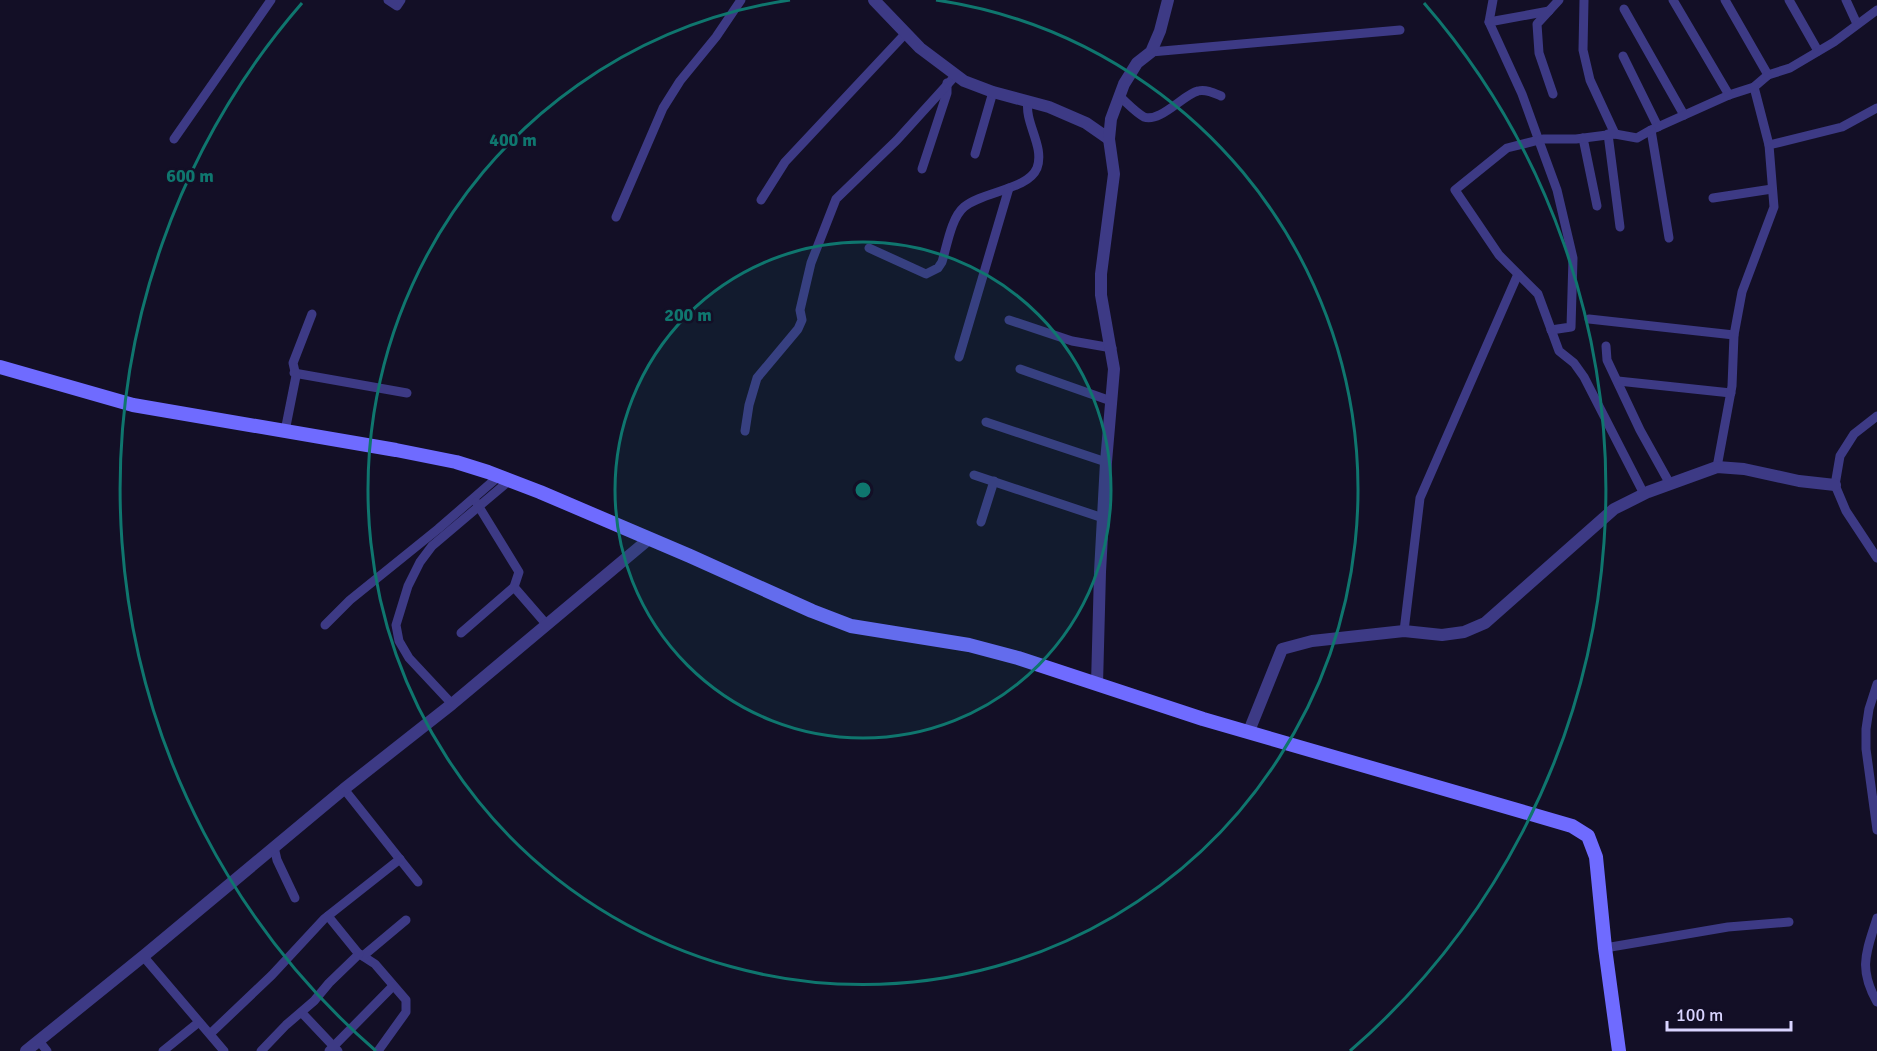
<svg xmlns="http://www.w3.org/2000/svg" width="1877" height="1051" viewBox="0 0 1877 1051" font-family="Signika,sans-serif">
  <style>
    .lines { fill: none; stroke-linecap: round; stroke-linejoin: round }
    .minor { stroke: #3d3a85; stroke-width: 9 }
    .tertiary { stroke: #3d3a85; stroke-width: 12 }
    .secondary { stroke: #6f6bff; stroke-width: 14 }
    .ring { fill: none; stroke: #0f766e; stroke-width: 3 }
    .centre { fill: #0f766e; stroke: #130f26; stroke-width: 3 }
    .ring-label { font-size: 18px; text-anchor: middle; font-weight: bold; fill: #0f766e; stroke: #130f26; stroke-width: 5; stroke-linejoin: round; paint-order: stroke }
  </style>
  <rect width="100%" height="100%" fill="#130f26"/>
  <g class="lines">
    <g class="minor">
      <polyline points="388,0 397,6 401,0"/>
      <polyline points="1493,0 1489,22 1522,94 1539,141 1557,190 1573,258 1571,327 1551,330"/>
      <polyline points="1584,0 1583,50 1590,80 1615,134"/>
      <polyline points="1673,0 1729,95"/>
      <polyline points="1725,0 1768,75"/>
      <polyline points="1789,0 1818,51"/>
      <polyline points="1846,0 1857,24"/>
      <polyline points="1624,9 1684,115"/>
      <polyline points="1489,22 1549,11"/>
      <polyline points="1151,52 1400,30"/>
      <polyline points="1623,56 1658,127"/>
      <polyline points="1553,94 1539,53 1537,24 1559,0"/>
      <path d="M1119 96C1126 102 1136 113 1144 117 1160 123 1184 94 1198 91 1206 89 1214 93 1221 96"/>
      <polyline points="1608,134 1620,227"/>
      <polyline points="1583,138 1597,206"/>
      <polyline points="174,139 271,0"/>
      <polyline points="1769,145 1754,87 1768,75 1790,68 1834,42 1877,10"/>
      <polyline points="975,154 993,92"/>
      <polyline points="922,169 947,93 947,83"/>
      <polyline points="1713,198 1772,189"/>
      <polyline points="761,200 785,162 905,34"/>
      <polyline points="616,217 663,108 680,81 716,37 741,0"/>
      <polyline points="1669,238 1651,130 1729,95 1754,87"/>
      <path d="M869 248 926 274 938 268 942 262C947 246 951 218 964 207 983 191 1028 190 1037 168 1045 146 1024 123 1028 101"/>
      <polyline points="1589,319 1734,335"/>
      <polyline points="1009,320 1072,341 1112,348"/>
      <polyline points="1606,346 1607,360 1640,430 1670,484"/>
      <polyline points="959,357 1009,188"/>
      <polyline points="1020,369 1111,401"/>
      <polyline points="294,373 407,393"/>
      <polyline points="1618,381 1731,393"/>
      <polyline points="1877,416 1854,434 1840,456 1835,485 1846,511 1877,558"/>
      <polyline points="986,422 1106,462"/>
      <polyline points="285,431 296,376 293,363 312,314"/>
      <polyline points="745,431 749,405 757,378 798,329 802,320 800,310 811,263 836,199 897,140 956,75"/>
      <polyline points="1717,467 1732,386 1734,335 1742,292 1774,207 1769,145 1842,127 1877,108"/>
      <polyline points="974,475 1103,518"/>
      <polyline points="1644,494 1584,377 1574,363 1559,351 1538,294 1499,255 1455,190 1507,148 1543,139 1576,139 1615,134 1637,138 1651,130"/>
      <polyline points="981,522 994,481"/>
      <polyline points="514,587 547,625"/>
      <polyline points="325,625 350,600 438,529 499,476"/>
      <polyline points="1404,631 1420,498 1518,274"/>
      <polyline points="461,633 514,587 519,572 476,502"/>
      <polyline points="1877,684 1869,709 1866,729 1866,749 1877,830"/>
      <polyline points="452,704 409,658 399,641 396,625 408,586 420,562 432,546 510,480"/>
      <polyline points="344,789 418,882"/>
      <polyline points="274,847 277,860 295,898"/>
      <polyline points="328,916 358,953 375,964 406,1000 406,1012 378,1051"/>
      <path d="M1877 918C1866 953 1858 968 1877 1002"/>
      <polyline points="1605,948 1728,927 1789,922"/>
      <polyline points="143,956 224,1051"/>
      <polyline points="363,956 406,920"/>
      <polyline points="302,1013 338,1051"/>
      <polyline points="210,1034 272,975 324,919 400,859"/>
      <polyline points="39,1041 47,1051"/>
      <polyline points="163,1051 199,1022"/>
      <polyline points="261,1051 286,1025 314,1001 329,983 359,954"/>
      <polyline points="329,1051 393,986"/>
    </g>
    <g class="tertiary">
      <polyline points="874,0 920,48 964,81 993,92 1049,107 1086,123 1109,139"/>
      <polyline points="1097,684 1100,572 1106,462 1114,369 1101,295 1101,274 1114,174 1109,139 1111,119 1124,84 1137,63 1151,52 1160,31 1168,0"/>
      <polyline points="1249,731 1282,649 1312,641 1404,631 1442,635 1464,632 1485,623 1614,509 1648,492 1717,467 1744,469 1799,481 1835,485"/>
      <polyline points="26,1051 146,954 344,789 452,704 649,539"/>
    </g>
    <polyline class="secondary" points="0,367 133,405 396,450 456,462 488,472 540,492 690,556 812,611 851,626 969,645 1018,658 1203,719 1572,826 1588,836 1596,857 1605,948 1619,1051"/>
  </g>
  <circle cx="863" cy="490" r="248" fill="#0f766e" fill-opacity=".12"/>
  <g class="ring">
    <circle cx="863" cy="490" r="248"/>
    <path d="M936 0A495 495 0 1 1 790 0"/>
    <path d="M376 1051A743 743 0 0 1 302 3M1424 3A743 743 0 0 1 1350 1051"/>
  </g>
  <circle cx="863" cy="490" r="9" class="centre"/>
  <g class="ring-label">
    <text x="513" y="146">400 m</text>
    <text x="190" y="182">600 m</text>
    <text x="688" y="321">200 m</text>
  </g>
  <path d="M1667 1021v9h124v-9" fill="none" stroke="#d9d4ff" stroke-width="3"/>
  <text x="1676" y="1021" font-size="18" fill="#d9d4ff" stroke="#130f26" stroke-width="4.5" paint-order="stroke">100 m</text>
</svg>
